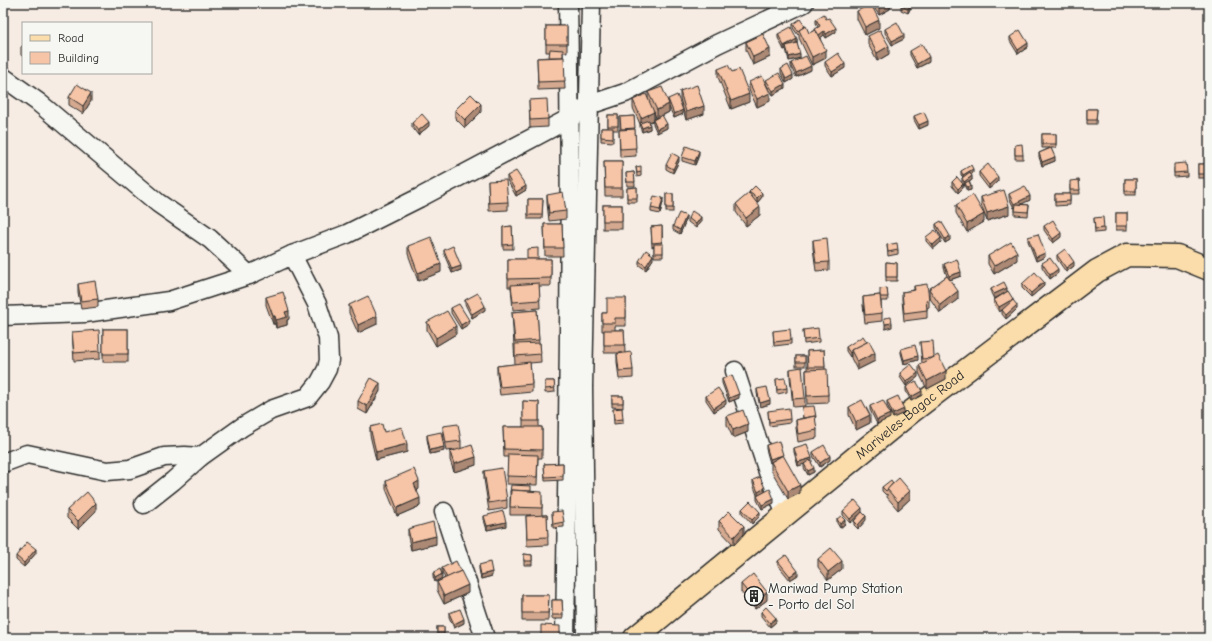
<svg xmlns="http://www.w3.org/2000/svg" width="1212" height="641" viewBox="0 0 1212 641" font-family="'Comic Neue',sans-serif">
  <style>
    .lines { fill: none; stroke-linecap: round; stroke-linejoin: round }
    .minor-casing { stroke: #2b2b2b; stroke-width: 21 }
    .major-casing { stroke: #2b2b2b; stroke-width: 25 }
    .minor { stroke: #f6f6f2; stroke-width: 18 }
    .major { stroke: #fbddab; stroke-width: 22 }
    .wall { fill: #d4a98f; stroke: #2b2b2b; fill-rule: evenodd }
    .shaded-wall { fill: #ac8974; stroke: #2b2b2b }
    .building { fill: #f6c4a6; stroke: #2b2b2b }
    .labels { text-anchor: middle; stroke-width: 3; stroke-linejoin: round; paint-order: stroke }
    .street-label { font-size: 14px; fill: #2b2b2b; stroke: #f6f6f2 }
    .poi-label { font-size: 14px; fill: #2b2b2b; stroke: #f6f6f2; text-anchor: start }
  </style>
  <rect width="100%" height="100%" fill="#f6ece3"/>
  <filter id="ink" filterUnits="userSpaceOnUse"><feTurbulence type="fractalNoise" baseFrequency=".025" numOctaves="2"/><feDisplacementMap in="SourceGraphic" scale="8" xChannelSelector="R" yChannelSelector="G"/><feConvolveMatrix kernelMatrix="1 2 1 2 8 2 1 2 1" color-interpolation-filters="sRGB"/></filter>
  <g filter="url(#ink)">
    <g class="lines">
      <g class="minor-casing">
        <g id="minor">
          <polyline points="3,77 38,102 158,203 210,239 249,275"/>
          <polyline points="3,316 85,313 169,301 249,275 292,255 347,234 419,198 570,118 589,105 625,93 717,44 804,3"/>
          <polyline points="735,371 769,475 786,514"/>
          <polyline points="3,463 27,454 107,471 130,469 164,457 185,456 200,457"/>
          <polyline points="144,504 173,481 200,457 242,427 271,410 308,397 320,382 327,369 329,360 328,338 317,304 292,255"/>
          <polyline points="444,512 485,638"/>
          <path d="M565 638C568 426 572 215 568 3"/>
          <polyline points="586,638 583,387 591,3"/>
        </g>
      </g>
      <g class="major-casing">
        <g id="major">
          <path id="s1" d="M635 638 911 412 1097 271 1127 255 1177 256 1209 269"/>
        </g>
      </g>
      <use href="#minor" class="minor"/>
      <use href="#major" class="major"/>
    </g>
    <g class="wall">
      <polygon points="871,3 890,3 890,9 879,15"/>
      <polygon points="913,3 908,13 901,10 901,6"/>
      <polygon points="857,11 879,28 865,35 857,19"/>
      <polygon points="816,19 826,19 836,32 826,38 824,35 820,38 826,58 812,65 799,38 799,34 798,35 793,28 793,24 805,26 809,33 815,30 818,27 816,23"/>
      <polygon points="546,26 567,26 567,52 563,52 565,89 538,90 537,58 549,57 550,52 546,52"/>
      <polygon points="885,29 904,39 892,45 885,33"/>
      <polygon points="778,34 797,39 797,43 800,58 789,61 786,49 784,50 778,38"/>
      <polygon points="868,36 889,54 877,61 868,44"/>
      <polygon points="1010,37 1028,47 1018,54 1010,41"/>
      <polygon points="746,42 770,57 753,65 746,50"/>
      <polygon points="23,45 23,57 21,55 21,47"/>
      <polygon points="910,51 929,62 917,68 910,55"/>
      <polygon points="825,62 845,68 832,76 825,66"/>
      <polygon points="791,63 811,70 796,77 791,67"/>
      <polygon points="718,69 732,72 749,102 731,109 718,77"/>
      <polygon points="781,69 793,79 786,83 781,73"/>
      <polygon points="766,80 785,88 773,95 766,84"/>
      <polygon points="749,82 770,101 757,107 749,90"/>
      <polygon points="680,91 704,114 686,120 680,99"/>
      <path d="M648 92 668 101 683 114 674 118 669 107V112L662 116 667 128 657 133 653 124V121L649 122 650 129 642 132 640 127V124L633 108V100H648ZM654 112 656 118 654 119Z"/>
      <polygon points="69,97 91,101 83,114 69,105"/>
      <polygon points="529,100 548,119 548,127 530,128"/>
      <polygon points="1087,109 1097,109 1096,124 1087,124"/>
      <polygon points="455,110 481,112 465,128 455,118"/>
      <polygon points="608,115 618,115 618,130 613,130 613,142 601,141 601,128 608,128"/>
      <polygon points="634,116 636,156 620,157 619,130 620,130 620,117"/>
      <polygon points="914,116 928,125 919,129 914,120"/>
      <polygon points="412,123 429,126 418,135 412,127"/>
      <polygon points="1042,134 1056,134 1056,148 1051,148 1055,161 1042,166 1039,157 1039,153 1050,148 1042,148"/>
      <polygon points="1015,145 1023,155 1023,159 1015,159"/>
      <polygon points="699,155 695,165 682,161 682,157"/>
      <polygon points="604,161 622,161 622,196 605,196"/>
      <polygon points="679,161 673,173 666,169 666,165"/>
      <rect x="1198" y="164" width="11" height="14"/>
      <polygon points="636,167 641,172 641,176 637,177"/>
      <polygon points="1174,168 1187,172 1187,176 1174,177"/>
      <polygon points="961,171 973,173 971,174 972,180 969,182 971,190 967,191 965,187 965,185 964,186 963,185 963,188 958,193 952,186 952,182 962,182 962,178 963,177 961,175"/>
      <polygon points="634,172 635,186 627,186 626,173"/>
      <polygon points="979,172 998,181 989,189 979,176"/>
      <polygon points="507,176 526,190 516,196 507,180"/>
      <rect x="1125" y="179" width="11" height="16"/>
      <polygon points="1079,180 1080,194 1070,194 1070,185"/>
      <polygon points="488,181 508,202 508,210 489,211"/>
      <polygon points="637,187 637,202 627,202 627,188"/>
      <polygon points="749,192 762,197 757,203 754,200 760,215 746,226 736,212 736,204 749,194"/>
      <rect x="666" y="194" width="7" height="18"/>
      <polygon points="1009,194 1030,200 1020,204 1029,205 1028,216 1015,215 1015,207 1014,208 1009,198"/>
      <polygon points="1055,194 1070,194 1070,205 1055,206"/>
      <polygon points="547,195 566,211 566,219 549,221 547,203"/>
      <polygon points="981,197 1009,214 987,221 981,205"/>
      <polygon points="528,199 543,199 542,219 528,219"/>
      <polygon points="663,202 660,214 651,212 651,208"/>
      <rect x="603" y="205" width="19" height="24"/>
      <polygon points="956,205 984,222 967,232 956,213"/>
      <rect x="1116" y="213" width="11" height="17"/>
      <polygon points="688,218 701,221 696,228 688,222"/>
      <polygon points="1094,218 1104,228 1104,232 1095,233"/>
      <polygon points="686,220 680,234 673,230 673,226"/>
      <polygon points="544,224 562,224 563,256 545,256"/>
      <polygon points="936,224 950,240 945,243 936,228"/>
      <polygon points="512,226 513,249 503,249 503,227"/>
      <polygon points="662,226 663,257 654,257 654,246 652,247 651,227"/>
      <polygon points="1044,226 1061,237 1053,243 1044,230"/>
      <polygon points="926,237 941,242 933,249 926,241"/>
      <polygon points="1028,237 1045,257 1036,261 1028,241"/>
      <polygon points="813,240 829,262 829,270 816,271 813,248"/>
      <polygon points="887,245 898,250 898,254 888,256"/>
      <polygon points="408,246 441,272 418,281 408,254"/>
      <polygon points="444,250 461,270 452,273 444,254"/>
      <polygon points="1057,255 1074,266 1066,272 1057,259"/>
      <polygon points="988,256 1017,260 994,274 988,264"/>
      <polygon points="508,259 551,259 551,286 539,286 540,308 513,310 511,287 508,287"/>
      <polygon points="653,259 646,270 639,265 639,261"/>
      <polygon points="886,262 897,263 897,281 886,281"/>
      <polygon points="1042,263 1058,273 1050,279 1042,267"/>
      <polygon points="944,264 961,276 950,280 958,299 940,313 929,297 929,289 947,276 944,268"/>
      <polygon points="78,284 98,299 98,307 81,309 78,292"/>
      <polygon points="1022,284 1044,286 1031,297 1022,288"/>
      <polygon points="914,286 929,299 929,307 927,308 927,318 904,321 902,300 902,292 914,290"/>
      <polygon points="887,288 888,301 881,301 882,313 882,321 865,323 863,305 863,297 880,295"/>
      <polygon points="991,289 1007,291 1017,309 1006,319 1002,314 1002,310 1005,308 999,312 994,304 994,300 1001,295 994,299 991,293"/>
      <polygon points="266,297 289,319 287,320 287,325 276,328 275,324 273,324 266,305"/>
      <polygon points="626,298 626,326 615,326 615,330 624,330 625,353 633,370 633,378 619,379 617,362 617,354 622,353 604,353 604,331 602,331 602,313 607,313"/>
      <polygon points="465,300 485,310 472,318 465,304"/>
      <polygon points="349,305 377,324 358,333 349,313"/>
      <polygon points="451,308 469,324 461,329 451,313"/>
      <polygon points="537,310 539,343 540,343 541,362 530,363 532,384 532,392 500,395 497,374 497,366 515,364 512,312"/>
      <polygon points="427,322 456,334 436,346 427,330"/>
      <rect x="103" y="329" width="25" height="33"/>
      <polygon points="803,330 819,338 819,342 804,344"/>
      <polygon points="773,331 791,340 791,344 774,346"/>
      <polygon points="72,332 100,351 100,359 74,361"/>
      <polygon points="920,342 934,356 946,379 927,389 919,373 919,365 922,363"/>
      <polygon points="846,347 875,361 857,370 851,358 851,356 850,357 846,351"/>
      <polygon points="901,349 918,360 904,364 901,353"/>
      <polygon points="824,350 825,369 828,395 828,403 807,404 806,378 806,370 807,370 807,351"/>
      <rect x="796" y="356" width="9" height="10"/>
      <polygon points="790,369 805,398 805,406 793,407 790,377"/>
      <polygon points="900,373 918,377 906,386 900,377"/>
      <polygon points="722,379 739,398 729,402 722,383"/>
      <polygon points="776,379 787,388 787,392 777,394"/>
      <polygon points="545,381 554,381 555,392 545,393"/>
      <polygon points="906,387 922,395 911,401 906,391"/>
      <polygon points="757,389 770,404 760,407 757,393"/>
      <polygon points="380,391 367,414 358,409 358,401"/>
      <polygon points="612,396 623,396 623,408 612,407"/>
      <polygon points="706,396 726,404 714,412 706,400"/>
      <polygon points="523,401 539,402 539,427 542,427 542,458 538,458 537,485 507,484 508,457 504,457 503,427 523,427"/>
      <polygon points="887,401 904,413 893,418 887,405"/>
      <polygon points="870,406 890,418 877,424 870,410"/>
      <polygon points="802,407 816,417 815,421 817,430 817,438 798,442 796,428 796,420 803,418"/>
      <polygon points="849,407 870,423 856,430 849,415"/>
      <polygon points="613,409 623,419 623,423 614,424"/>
      <polygon points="768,411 790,419 790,423 769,426"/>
      <polygon points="727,416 748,432 733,438 727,425"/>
      <polygon points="443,426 461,441 461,448 476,465 454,472 450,460 450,452 455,450 446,451 443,434"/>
      <polygon points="370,427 384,432 407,452 376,460 370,435"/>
      <polygon points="427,435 444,451 430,454 427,439"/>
      <polygon points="766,445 783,456 800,493 788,499 771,470 771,463 770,463 766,449"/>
      <polygon points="794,448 812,462 811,462 814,472 808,475 804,468 804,464 798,466 794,452"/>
      <polygon points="813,452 830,460 820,467 813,456"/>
      <polygon points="563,463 563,480 545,481 544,464"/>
      <polygon points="484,471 507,500 507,508 489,511 484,479"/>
      <polygon points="753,480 765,492 774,503 762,509 757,500 757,495 753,484"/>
      <polygon points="386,481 419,489 417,491 420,506 397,516 386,489"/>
      <polygon points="893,483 910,499 898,510 887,497 887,494 886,495 882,491 882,487"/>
      <polygon points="531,491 542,500 542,515 547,515 548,545 527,546 526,516 531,515 510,515 510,492"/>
      <polygon points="742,509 760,516 752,524 742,513"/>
      <polygon points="67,510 96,511 78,529 67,518"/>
      <polygon points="843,511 862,512 850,523 843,515"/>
      <polygon points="552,512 564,522 564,527 553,528"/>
      <polygon points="484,516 506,526 487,530 484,520"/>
      <polygon points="837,519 845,524 840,528 837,523"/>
      <polygon points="866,520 858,529 854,525 854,521"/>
      <polygon points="719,521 744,534 734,545 719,529"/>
      <polygon points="408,529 436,544 411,550 408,537"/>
      <polygon points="36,553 24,567 16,560 16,556"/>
      <polygon points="524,554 532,555 532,565 524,565"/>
      <polygon points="818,559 842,569 828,580 818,567"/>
      <polygon points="778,561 798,575 790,580 778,565"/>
      <polygon points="479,565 492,576 481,579 479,569"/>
      <polygon points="442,568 468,593 444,604 437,590 437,582 445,578 442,572"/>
      <polygon points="433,573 442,578 435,582 433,577"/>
      <polygon points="741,584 767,600 755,609 741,592"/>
      <polygon points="522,595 549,595 548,621 522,621"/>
      <polygon points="552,600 562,600 563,619 552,619"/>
      <polygon points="761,612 776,622 770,627 761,616"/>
      <polygon points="449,613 464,623 454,628 449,617"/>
      <rect x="437" y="627" width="7" height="10"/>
    </g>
    <g class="shaded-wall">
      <polygon points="886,3 890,3 890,9 879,15 879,7"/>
      <polygon points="911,3 913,3 908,13 908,9"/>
      <polygon points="879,20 879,28 865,35 865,27"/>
      <polygon points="836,28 836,32 826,38 826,34"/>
      <polygon points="824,31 824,35 819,39 819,35"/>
      <polygon points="904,35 904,39 892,45 892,41"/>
      <polygon points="797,39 797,43 786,46 786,49 784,50 784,46"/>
      <polygon points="1028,43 1028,47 1018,54 1018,50"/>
      <polygon points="889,46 889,54 877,61 877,53"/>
      <polygon points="770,49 770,57 753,65 753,57"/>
      <polygon points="826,50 826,58 812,65 812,57"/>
      <polygon points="800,54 800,58 789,61 789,57"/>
      <polygon points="929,57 929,62 917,68 917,64"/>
      <polygon points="845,64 845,68 832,76 832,72"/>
      <polygon points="811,66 811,70 796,77 796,73"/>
      <polygon points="793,75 793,79 786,83 786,79"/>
      <polygon points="785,84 785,88 773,95 773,91"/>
      <polygon points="91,93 91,101 83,114 83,106"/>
      <polygon points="770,93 770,101 757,107 757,99"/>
      <polygon points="749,94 749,102 731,109 731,101"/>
      <polygon points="481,104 481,112 465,128 465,120"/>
      <polygon points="669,104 669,112 657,118 657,110"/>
      <polygon points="704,106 704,114 686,120 686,112"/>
      <polygon points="683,110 683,114 674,118 674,114"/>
      <polygon points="654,112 654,120 641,126 641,118"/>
      <polygon points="928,121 928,125 919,129 919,125"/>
      <polygon points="429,122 429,126 418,135 418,131"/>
      <polygon points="667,124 667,128 657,133 657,129"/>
      <polygon points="650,125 650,129 642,132 642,128"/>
      <polygon points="699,151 699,155 695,165 695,161"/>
      <polygon points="679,157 679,161 673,173 673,169"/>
      <polygon points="1055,157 1055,161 1042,166 1042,162"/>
      <polygon points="973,169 973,173 963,179 963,175"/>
      <polygon points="972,176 972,180 966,184 965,183 965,185 964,186 964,182"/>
      <polygon points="998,177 998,181 989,189 989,185"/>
      <polygon points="963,184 963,188 958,193 958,189"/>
      <polygon points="526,186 526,190 516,196 516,192"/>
      <polygon points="971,186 971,190 967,191 967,187"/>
      <polygon points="762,193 762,197 757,203 757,198"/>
      <polygon points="1030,196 1030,200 1014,208 1014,204"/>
      <polygon points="663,198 663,202 660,214 660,210"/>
      <polygon points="1009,206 1009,214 987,221 987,213"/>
      <polygon points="760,207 760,215 746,226 746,218"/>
      <polygon points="984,214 984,222 967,232 967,224"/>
      <polygon points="686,216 686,220 680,234 680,230"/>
      <polygon points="701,217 701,221 696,228 696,224"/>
      <polygon points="1061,233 1061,237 1053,243 1053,239"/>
      <polygon points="950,236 950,240 945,243 945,239"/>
      <polygon points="941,238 941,242 933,249 933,245"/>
      <polygon points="1017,252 1017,260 994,274 994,266"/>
      <polygon points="1045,253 1045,257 1036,261 1036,257"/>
      <polygon points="653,255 653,259 646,270 646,266"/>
      <polygon points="1074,262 1074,266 1066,272 1066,268"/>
      <polygon points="441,264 441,272 418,281 418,273"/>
      <polygon points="461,266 461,270 452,273 452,269"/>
      <polygon points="1058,269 1058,273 1050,279 1050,275"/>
      <polygon points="961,272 961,276 949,280 949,276"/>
      <polygon points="1044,282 1044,286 1031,297 1031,293"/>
      <polygon points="1007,288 1007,292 994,299 994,294"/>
      <polygon points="958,291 958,299 940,313 940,305"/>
      <polygon points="1013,299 1013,303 999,312 999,307"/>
      <polygon points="1017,305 1017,309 1006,319 1006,315"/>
      <polygon points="485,306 485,310 472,318 472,314"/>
      <polygon points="289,311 289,319 287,320 287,325 276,328 276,320 285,312"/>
      <rect x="273" y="316" width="2" height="8"/>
      <polygon points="377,316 377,324 358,333 358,325"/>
      <polygon points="469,320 469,324 461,329 461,325"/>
      <polygon points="892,323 892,327 885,329 885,324"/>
      <polygon points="456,326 456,334 436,346 436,338"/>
      <polygon points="851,352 851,356 850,357 850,353"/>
      <polygon points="875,353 875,361 857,370 857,362"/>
      <polygon points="918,356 918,360 904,364 904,360"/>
      <polygon points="946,371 946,379 927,389 927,381"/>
      <polygon points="918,373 918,377 906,386 906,382"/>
      <polygon points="380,383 380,391 367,414 367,406"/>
      <polygon points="922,391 922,395 911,401 911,397"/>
      <polygon points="739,394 739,398 729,402 729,398"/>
      <polygon points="726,400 726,404 714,412 714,408"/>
      <polygon points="770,400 770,404 760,407 760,403"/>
      <polygon points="904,409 904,413 893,418 893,414"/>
      <polygon points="890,414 890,418 877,424 877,420"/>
      <polygon points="870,415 870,423 856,430 856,422"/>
      <polygon points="748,424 748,432 733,438 733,430"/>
      <polygon points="407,444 407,452 376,460 376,452"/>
      <polygon points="444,447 444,451 430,454 430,450"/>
      <polygon points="783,455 771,462 770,463 770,459"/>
      <polygon points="830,456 830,460 820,467 820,463"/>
      <polygon points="476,457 476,465 454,472 454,464"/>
      <polygon points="812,458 812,462 798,466 798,462"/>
      <polygon points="814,468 814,472 808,475 808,471"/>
      <polygon points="419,481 419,489 414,492 414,484"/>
      <polygon points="800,485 800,493 788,499 788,491"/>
      <polygon points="765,488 765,492 758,496 758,492"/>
      <polygon points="910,491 910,499 898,510 898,502"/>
      <polygon points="420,498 420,506 397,516 397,508"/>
      <polygon points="774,499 774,503 762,509 762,505"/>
      <polygon points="96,503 96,511 78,529 78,521"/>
      <polygon points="862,508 862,512 850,523 850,519"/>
      <polygon points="760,512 760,516 752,524 752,520"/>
      <polygon points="866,516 866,520 858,529 858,525"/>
      <polygon points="845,520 845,524 840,528 840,524"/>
      <polygon points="506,522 506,526 487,530 487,526"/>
      <polygon points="744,526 744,534 734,545 734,537"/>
      <polygon points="436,536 436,544 411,550 411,542"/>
      <polygon points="36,549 36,553 24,567 24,563"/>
      <polygon points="842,561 842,569 828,580 828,572"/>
      <polygon points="798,571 798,575 790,580 790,576"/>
      <polygon points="492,572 492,576 481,579 481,575"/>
      <polygon points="442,574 442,578 435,582 435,578"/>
      <polygon points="468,585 468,593 444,604 444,596"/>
      <polygon points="767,592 767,600 755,609 755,601"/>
      <polygon points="776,618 776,622 770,627 770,623"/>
      <polygon points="464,619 464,623 454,628 454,624"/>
    </g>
    <g class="building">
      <polygon points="876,3 886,3 879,7"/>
      <polygon points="902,3 911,3 908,9 901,6"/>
      <polygon points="871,4 879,20 865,27 857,11"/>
      <polygon points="824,14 826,19 829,18 836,28 826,34 824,31 819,35 815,29 820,26 816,19"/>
      <polygon points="800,19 805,26 798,31 793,24"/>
      <polygon points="897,22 904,35 892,41 885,29"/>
      <rect x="546" y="26" width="21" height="18"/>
      <polygon points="806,26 809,33 815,30 826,50 812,57 799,30"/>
      <polygon points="791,27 797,39 784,46 778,34"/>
      <polygon points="880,30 889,46 877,53 868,36"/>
      <polygon points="1020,30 1028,43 1018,50 1010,37"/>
      <polygon points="763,34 770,49 753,57 746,42"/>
      <polygon points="797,43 800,54 789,57 786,46"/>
      <polygon points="922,44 929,57 917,64 910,51"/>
      <polygon points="550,49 563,50 563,57 549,57"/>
      <polygon points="838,53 845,64 832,72 825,62"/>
      <polygon points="806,56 811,66 796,73 791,63"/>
      <polygon points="564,57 565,81 538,82 537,58"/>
      <polygon points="728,65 732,72 739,69 749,94 731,101 718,69"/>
      <polygon points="788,65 793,75 786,79 781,69"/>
      <polygon points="779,73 785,84 773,91 766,80"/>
      <polygon points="762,76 770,93 757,99 749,82"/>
      <polygon points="77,84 91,93 83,106 69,97"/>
      <polygon points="697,85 704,106 686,112 680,91"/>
      <polygon points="662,87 669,104 657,110 648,92"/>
      <polygon points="471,94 481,104 465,120 455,110"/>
      <polygon points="646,94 654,112 641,118 633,100"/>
      <polygon points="677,95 683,110 674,114 668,99"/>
      <polygon points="547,99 548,119 530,120 529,100"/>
      <polygon points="1087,109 1097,109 1096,120 1087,120"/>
      <polygon points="924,112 928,121 919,125 914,116"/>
      <polygon points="422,114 429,122 418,131 412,123"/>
      <rect x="608" y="115" width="10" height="11"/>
      <polygon points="662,115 667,124 657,129 653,120"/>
      <polygon points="634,116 635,128 621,129 620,117"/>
      <polygon points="649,120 650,125 642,128 640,123"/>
      <polygon points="601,128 613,128 613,138 601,137"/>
      <polygon points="635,129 636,148 620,149 619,130"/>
      <rect x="1042" y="134" width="14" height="10"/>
      <polygon points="1022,144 1023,155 1015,155 1015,145"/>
      <polygon points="686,146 699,151 695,161 682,157"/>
      <polygon points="1051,148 1055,157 1042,162 1039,153"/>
      <polygon points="672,153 679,157 673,169 666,165"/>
      <polygon points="604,161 622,161 622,188 605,188"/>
      <polygon points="1186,163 1187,172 1174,173 1174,164"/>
      <polygon points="988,164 998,177 989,185 979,172"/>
      <rect x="1198" y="164" width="11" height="10"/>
      <polygon points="971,165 973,169 963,175 961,171"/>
      <polygon points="641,166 641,172 637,173 636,167"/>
      <polygon points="516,171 526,186 516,192 507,176"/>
      <polygon points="634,172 635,182 627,182 626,173"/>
      <polygon points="970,172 972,176 964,182 962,178"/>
      <polygon points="957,177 963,184 958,189 952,182"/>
      <rect x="1125" y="179" width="11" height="12"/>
      <polygon points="506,180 508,202 489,203 488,181"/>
      <polygon points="1079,180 1080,190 1070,190 1070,181"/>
      <polygon points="969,181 971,186 967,187 965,183"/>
      <polygon points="755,186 762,193 757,198 749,192"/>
      <polygon points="1025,186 1030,196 1014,204 1009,194"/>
      <polygon points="637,187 637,198 627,198 627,188"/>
      <polygon points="1004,190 1009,206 987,213 981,197"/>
      <polygon points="563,192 566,211 549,213 547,195"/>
      <polygon points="749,193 760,207 746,218 736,204"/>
      <rect x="666" y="194" width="7" height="14"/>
      <polygon points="1055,194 1070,194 1070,201 1055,202"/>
      <polygon points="973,195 984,214 967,224 956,205"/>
      <polygon points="654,196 663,198 660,210 651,208"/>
      <polygon points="528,199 543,199 542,215 528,215"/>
      <polygon points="1016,204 1029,205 1028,212 1015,211"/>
      <rect x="603" y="205" width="19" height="16"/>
      <polygon points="692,211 701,217 696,224 688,218"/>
      <polygon points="679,213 686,216 680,230 673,226"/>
      <rect x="1116" y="213" width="11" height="13"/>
      <polygon points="1103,217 1104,228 1095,229 1094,218"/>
      <polygon points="1053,220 1061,233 1053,239 1044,226"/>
      <polygon points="941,221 950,236 945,239 936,224"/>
      <polygon points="544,224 562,224 563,248 545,248"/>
      <polygon points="512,226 513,244 503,245 503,227"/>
      <polygon points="662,226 662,242 652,243 651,227"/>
      <polygon points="935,230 941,238 933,245 926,237"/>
      <polygon points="1038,234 1045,253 1036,257 1028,237"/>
      <polygon points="431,237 441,264 418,273 408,246"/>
      <polygon points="827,238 829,262 816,263 813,240"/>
      <polygon points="1011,242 1017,252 994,266 988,256"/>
      <polygon points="897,243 898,250 888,252 887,245"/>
      <rect x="654" y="244" width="9" height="9"/>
      <polygon points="453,246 461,266 452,269 444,250"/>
      <polygon points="538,248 538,259 527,259 527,249"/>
      <polygon points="1065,249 1074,262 1066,268 1057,255"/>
      <polygon points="646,250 653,255 646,266 639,261"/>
      <polygon points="1050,258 1058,269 1050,275 1042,263"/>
      <polygon points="508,259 551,259 551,278 508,279"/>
      <polygon points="957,259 961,272 949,276 944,264"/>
      <polygon points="886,262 897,263 897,277 886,277"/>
      <polygon points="1035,272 1044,282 1031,293 1022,284"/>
      <polygon points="947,276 958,291 940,305 929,289"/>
      <polygon points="95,281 98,299 81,301 78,284"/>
      <polygon points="1004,282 1007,288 994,294 991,289"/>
      <polygon points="539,283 540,300 513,302 511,285"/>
      <polygon points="927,284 929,299 926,300 927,310 904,313 902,292 915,290 914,286"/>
      <polygon points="887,288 888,297 880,297 880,289"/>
      <polygon points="1008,291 1013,299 999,307 994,300"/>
      <polygon points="283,292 289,311 285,312 287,317 276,320 275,316 273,316 266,297"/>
      <polygon points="478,293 485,306 472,314 465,300"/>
      <polygon points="880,295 882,313 865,315 863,297"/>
      <polygon points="368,296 377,316 358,325 349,305"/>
      <polygon points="607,298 626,298 626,318 615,318 615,323 602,323 602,313 607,313"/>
      <polygon points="1013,300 1017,305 1006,315 1002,310"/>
      <polygon points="459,304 469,320 461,325 451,308"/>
      <polygon points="537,310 539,340 515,342 512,312"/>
      <polygon points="447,311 456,326 436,338 427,322"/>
      <polygon points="891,317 892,323 885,324 884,318"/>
      <polygon points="818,328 819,338 804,340 803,330"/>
      <rect x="103" y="329" width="25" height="25"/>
      <polygon points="790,329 791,340 774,342 773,331"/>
      <polygon points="99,330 100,351 74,353 72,332"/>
      <polygon points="604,330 624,330 625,345 604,345"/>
      <polygon points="863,336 867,342 851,350 851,352 850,353 846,347"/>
      <polygon points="869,341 875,353 857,362 851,350"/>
      <polygon points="933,341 934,356 932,358 922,359 920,342"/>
      <polygon points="540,343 541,354 515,356 515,344"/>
      <polygon points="915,345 918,356 904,360 901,349"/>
      <polygon points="824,350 825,367 808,367 807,351"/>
      <polygon points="631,352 633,370 619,371 617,354"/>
      <polygon points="938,355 946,371 927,381 919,365"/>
      <rect x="796" y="356" width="9" height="6"/>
      <polygon points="530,362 532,384 500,387 497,366"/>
      <polygon points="911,364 918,373 906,382 900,373"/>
      <polygon points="802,367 805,398 793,399 790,369"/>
      <polygon points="827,369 828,395 807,396 806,370"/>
      <polygon points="732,375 739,394 729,398 722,379"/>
      <polygon points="371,378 380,383 367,406 358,401"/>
      <polygon points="785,378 787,388 777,390 776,379"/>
      <polygon points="545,381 554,381 555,388 545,389"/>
      <polygon points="916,381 922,391 911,397 906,387"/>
      <polygon points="767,387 770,400 760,403 757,389"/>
      <polygon points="718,388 726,400 714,408 706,396"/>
      <rect x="612" y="396" width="11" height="7"/>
      <polygon points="898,396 904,409 893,414 887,401"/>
      <polygon points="862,400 870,415 856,422 849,407"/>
      <polygon points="883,400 890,414 877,420 870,406"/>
      <polygon points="523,401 539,402 539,421 523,421"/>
      <polygon points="814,406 816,417 815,416 803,418 802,407"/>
      <polygon points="622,408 623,419 614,420 613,409"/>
      <polygon points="789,408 790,419 769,422 768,411"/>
      <polygon points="743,410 748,424 733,430 727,416"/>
      <polygon points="815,416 817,430 798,434 796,420"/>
      <polygon points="382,424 384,432 402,427 407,444 376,452 370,427"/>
      <polygon points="458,424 461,441 446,443 443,426"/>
      <polygon points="503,427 542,427 542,450 504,449"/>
      <polygon points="441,432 444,447 430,450 427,435"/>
      <polygon points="779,441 783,455 770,459 766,445"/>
      <polygon points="807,444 812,458 798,462 794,448"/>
      <polygon points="472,445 476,457 454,464 450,452"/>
      <polygon points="824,445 830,456 820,463 813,452"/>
      <polygon points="508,454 538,455 537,477 507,476"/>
      <polygon points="783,455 800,485 788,491 771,462"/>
      <polygon points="810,460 814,468 808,471 804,464"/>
      <polygon points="563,463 563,476 545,477 544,464"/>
      <polygon points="502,468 507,500 489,503 484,471"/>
      <polygon points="414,469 419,481 414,484 420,498 397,508 386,481"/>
      <polygon points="760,477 765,488 758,492 753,480"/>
      <polygon points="899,478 910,491 898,502 887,489"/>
      <polygon points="891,480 893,483 886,491 882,487"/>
      <polygon points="511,485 531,486 531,491 511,490 510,492"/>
      <polygon points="770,489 774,499 762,505 757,496"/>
      <polygon points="511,490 542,492 542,508 510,507"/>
      <polygon points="87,492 96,503 78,521 67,510"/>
      <polygon points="855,500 862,508 850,519 843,511"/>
      <polygon points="750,501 760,512 752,520 742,509"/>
      <polygon points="503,511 506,522 487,526 484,516"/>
      <polygon points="562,511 564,522 553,524 552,512"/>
      <polygon points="729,511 744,526 734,537 719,521"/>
      <polygon points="862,512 866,516 858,525 854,521"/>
      <polygon points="547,515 548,537 527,538 526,516"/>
      <polygon points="841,516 845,520 840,524 837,519"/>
      <polygon points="433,522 436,536 411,542 408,529"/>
      <polygon points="27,542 36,549 24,563 16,556"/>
      <polygon points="831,548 842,561 828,572 818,559"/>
      <polygon points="524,554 532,555 532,561 524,561"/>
      <polygon points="786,555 798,571 790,576 778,561"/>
      <polygon points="456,561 461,571 447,578 442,568"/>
      <polygon points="490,562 492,572 481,575 479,565"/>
      <polygon points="440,569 442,574 435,578 433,573"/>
      <polygon points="461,571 468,585 444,596 437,582"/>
      <polygon points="753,574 767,592 755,601 741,584"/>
      <polygon points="522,595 549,595 548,613 522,613"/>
      <polygon points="552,600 562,600 563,615 552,615"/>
      <polygon points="766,607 776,618 770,623 761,612"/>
      <polygon points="460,609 464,619 454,624 449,613"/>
      <polygon points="541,625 560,626 560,638 541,638"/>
      <rect x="437" y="627" width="7" height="6"/>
      <polygon points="276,635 277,638 270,638"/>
    </g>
  </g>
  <defs>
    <g id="building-ring" transform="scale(1)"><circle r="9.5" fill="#f6f6f2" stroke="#2b2b2b" stroke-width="1.5"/><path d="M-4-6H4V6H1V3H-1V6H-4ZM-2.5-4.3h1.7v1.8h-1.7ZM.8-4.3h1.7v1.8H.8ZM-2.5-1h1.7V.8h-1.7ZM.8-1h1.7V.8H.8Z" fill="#2b2b2b"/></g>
  </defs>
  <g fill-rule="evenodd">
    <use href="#building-ring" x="754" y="596"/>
  </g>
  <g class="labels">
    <g class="street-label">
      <text dy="5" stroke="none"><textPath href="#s1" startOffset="354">Mariveles-Bagac Road</textPath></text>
    </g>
    <g class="poi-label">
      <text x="768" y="593">Mariwad Pump Station<tspan x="768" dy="16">- Porto del Sol</tspan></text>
    </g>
  </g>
  <rect width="1212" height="641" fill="none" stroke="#f6f6f2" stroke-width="16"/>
  <rect x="8" y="8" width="1196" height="625" fill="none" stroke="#2b2b2b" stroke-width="1.5" filter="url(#ink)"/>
  <rect x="22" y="22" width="130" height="52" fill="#f6f6f2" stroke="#a5a5a2"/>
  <rect x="30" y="35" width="20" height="6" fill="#fbddab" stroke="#a5a5a2"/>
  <text x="58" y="42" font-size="12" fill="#2b2b2b">Road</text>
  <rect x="30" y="52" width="20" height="12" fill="#f6c4a6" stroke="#a5a5a2"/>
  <text x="58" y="62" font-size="12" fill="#2b2b2b">Building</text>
</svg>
